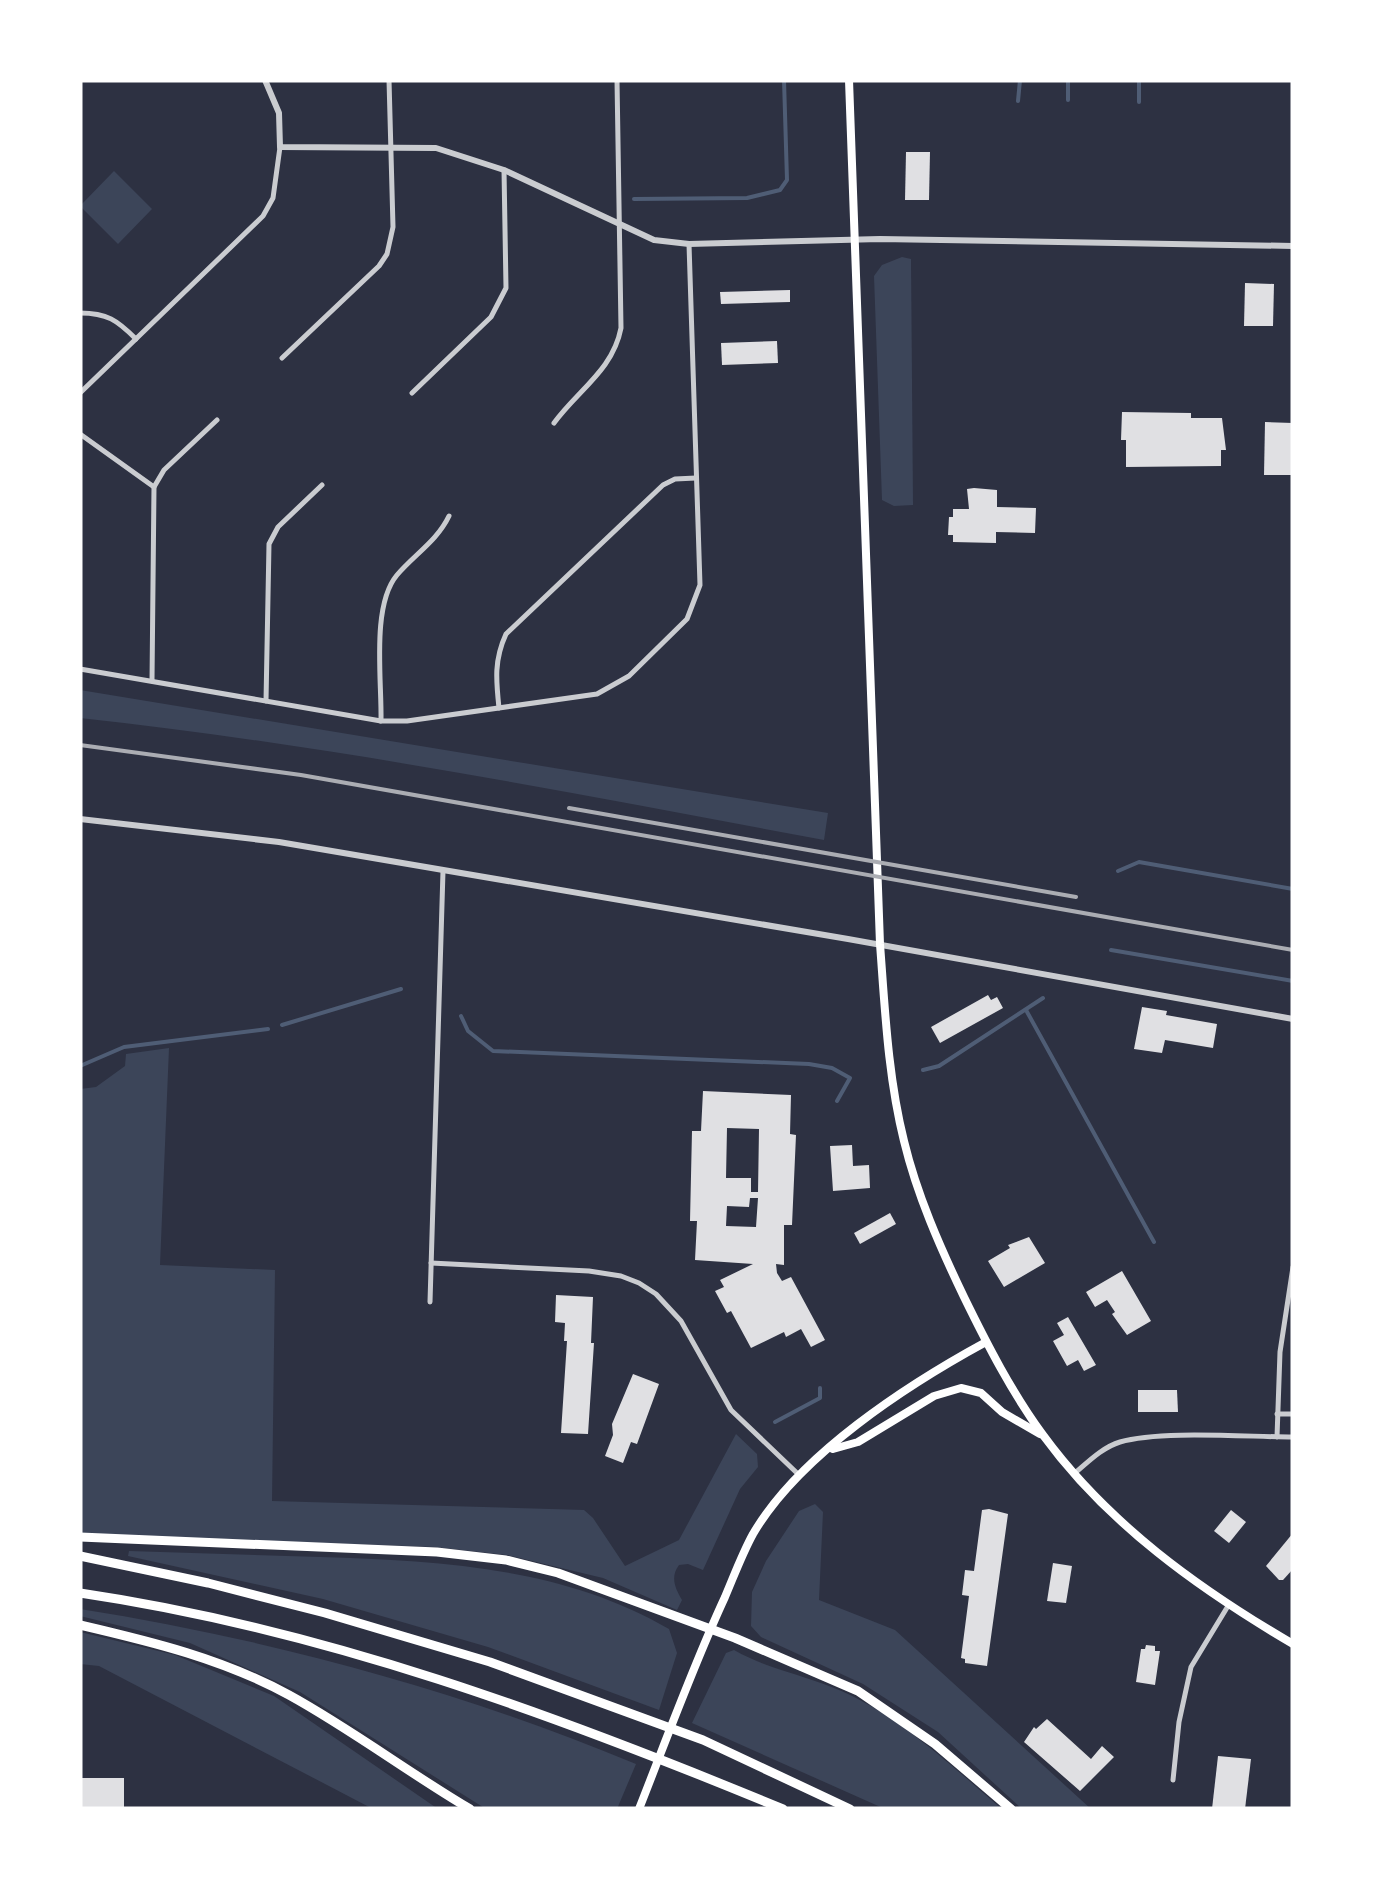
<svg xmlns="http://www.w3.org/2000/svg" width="1373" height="1889" viewBox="0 0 1373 1889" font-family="'Alegreya Sans',sans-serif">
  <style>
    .green { fill: #3c4559 }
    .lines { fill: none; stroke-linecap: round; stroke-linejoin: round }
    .stream { stroke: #4f5d75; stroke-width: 4 }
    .building { fill: #e0e0e3; fill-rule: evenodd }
    .minor { stroke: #caccd0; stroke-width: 5 }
    .tertiary { stroke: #caccd0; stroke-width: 6 }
    .primary { stroke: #fff; stroke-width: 8 }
    .motorway { stroke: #fff; stroke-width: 9 }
    .rail { stroke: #abadb3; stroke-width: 4 }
  </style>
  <rect width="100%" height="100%" fill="#2d3142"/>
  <g class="green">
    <polygon points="114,171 152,209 118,244 80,206"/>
    <polygon points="902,257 911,259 913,505 894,506 882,500 874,276 882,265"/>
    <path d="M80 690 828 813 824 840C577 794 330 745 80 718Z"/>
    <path d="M169 1048 160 1265 275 1270 272 1501 584 1510 593 1518 625 1566 679 1540 736 1434 757 1454 758 1467 740 1489 703 1570 688 1564 679 1565C670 1577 675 1588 682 1600L677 1610 603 1578 507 1555 434 1547 80 1534V1089L96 1087 125 1066 126 1054Z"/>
    <polygon points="815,1504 823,1512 819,1600 895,1630 1091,1809 1022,1809 938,1732 863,1684 761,1637 751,1626 752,1592 766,1561 799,1511"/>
    <path d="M129 1551C192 1553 256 1555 320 1557 440 1561 563 1567 669 1629L677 1653 659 1710 488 1647 323 1599 128 1556Z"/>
    <path d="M80 1609C269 1639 459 1690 636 1764L617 1809H486L300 1692 190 1643 80 1616Z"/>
    <polygon points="80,1632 175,1655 274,1696 438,1809 373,1809 99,1666 80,1664"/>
    <path d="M734 1650C770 1670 798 1673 834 1688 897 1713 951 1766 1002 1809H885L692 1723 726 1653Z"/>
  </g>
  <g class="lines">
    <g class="stream">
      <polyline points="1068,100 1068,80"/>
      <polyline points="1018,101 1020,80"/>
      <polyline points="1139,102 1139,80"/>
      <polyline points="634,199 747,198 780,190 787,180 784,80"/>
      <polyline points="1118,871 1139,862 1293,889"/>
      <polyline points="1111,950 1293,981"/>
      <polyline points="1026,1010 1154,1242"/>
      <polyline points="461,1016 468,1031 493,1051 809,1064 832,1068 850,1078 837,1101"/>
      <polyline points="282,1025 401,989"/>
      <polyline points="80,1066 124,1047 268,1029"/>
      <polyline points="923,1070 939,1066 1043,998"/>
      <polyline points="775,1422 820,1398 820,1388"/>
    </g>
  </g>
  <g class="building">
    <polygon points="906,152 930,152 929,200 905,200"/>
    <polygon points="1245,283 1274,284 1273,326 1244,326"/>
    <polygon points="790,290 790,302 721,304 720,292"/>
    <polygon points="777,341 778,363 722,365 721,343"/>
    <polygon points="1122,412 1191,413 1191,418 1222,418 1226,450 1221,450 1221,466 1126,467 1126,440 1121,440"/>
    <polygon points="1265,422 1293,423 1293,475 1264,475"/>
    <polygon points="974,488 997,490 997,507 1036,508 1035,533 996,532 996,543 953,542 953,535 948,535 949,517 953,517 953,509 969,509 967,489"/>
    <polygon points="988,995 991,1000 997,997 1003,1008 940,1043 931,1027"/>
    <polygon points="1142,1007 1167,1011 1166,1015 1217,1024 1213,1048 1165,1040 1162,1053 1134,1049"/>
    <path d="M703 1091 791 1095 790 1134 796 1135 792 1225H784V1265L776 1264 777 1273 782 1281 791 1277 825 1340 811 1347 801 1329 786 1337 784 1332 751 1348 731 1311 727 1313 715 1291 724 1287 720 1280 753 1264 695 1260 697 1221H690L692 1131H701ZM727 1128 759 1129 758 1192H751V1178H726ZM750 1198H758L756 1227 726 1226 727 1206 749 1207Z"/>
    <polygon points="852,1145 853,1166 869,1165 870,1188 833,1191 830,1146"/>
    <polygon points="890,1213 896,1224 860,1244 854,1233"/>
    <polygon points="1029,1237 1045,1263 1004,1287 988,1261 1010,1248 1008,1245"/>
    <polygon points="1122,1271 1151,1321 1127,1335 1112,1314 1115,1312 1107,1300 1095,1307 1086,1292"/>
    <polygon points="556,1295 593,1297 591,1343 594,1343 588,1434 561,1433 567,1341 564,1341 565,1323 555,1322"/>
    <polygon points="1068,1317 1096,1365 1084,1371 1078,1360 1067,1366 1053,1341 1064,1335 1057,1323"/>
    <polygon points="633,1374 659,1384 637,1444 631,1442 623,1463 605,1456 613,1435 612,1424"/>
    <polygon points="1138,1390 1177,1390 1178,1412 1138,1412"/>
    <polygon points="989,1509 1008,1514 987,1666 965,1663 965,1659 961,1658 969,1596 962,1595 965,1570 974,1571 982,1510"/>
    <polygon points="1231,1510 1246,1522 1229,1543 1214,1531"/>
    <polygon points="1293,1533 1293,1569 1283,1580 1279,1580 1266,1566"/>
    <polygon points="1053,1563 1072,1566 1066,1603 1047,1601"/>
    <polygon points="1146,1645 1155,1646 1155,1651 1160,1651 1155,1685 1136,1682 1141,1649 1145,1649"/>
    <polygon points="1047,1719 1091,1759 1102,1746 1114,1757 1080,1791 1024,1742 1034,1727 1036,1729"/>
    <polygon points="1218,1756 1251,1759 1245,1809 1212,1809"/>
    <rect x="80" y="1778" width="44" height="31"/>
  </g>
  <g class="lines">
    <g class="minor">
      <path d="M80 313C107 313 117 320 136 339"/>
      <polyline points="282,358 379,266 387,254 393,227 389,80"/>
      <polyline points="80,393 263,216 273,198 280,147"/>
      <polyline points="412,393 491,317 506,288 504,170"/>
      <path d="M554 423C578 390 613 370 621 328L617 80"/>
      <polyline points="80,434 154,487"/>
      <polyline points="80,669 381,721 407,721 597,694 629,676 687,619 700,585 689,244"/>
      <polyline points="152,681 154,487 164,470 217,420"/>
      <polyline points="266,701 269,544 278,527 322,485"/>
      <path d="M499 708C496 680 494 660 506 634L663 485 675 479 696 478"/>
      <path d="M381 721C382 681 371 606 397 575 415 554 437 541 449 516"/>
      <polyline points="431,1263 589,1271 621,1276 639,1283 656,1294 681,1321 731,1410 798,1474"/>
      <polyline points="430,1302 443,871"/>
      <polyline points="1277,1414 1293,1414"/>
      <polyline points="1277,1437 1280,1352 1293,1267"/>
      <path d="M1075 1473C1088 1462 1103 1447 1120 1442 1159 1430 1248 1437 1293 1437"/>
      <polyline points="1173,1780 1179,1722 1191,1667 1228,1606"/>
    </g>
    <g class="tertiary">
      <polyline points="265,80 279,113 280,147 436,148 504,170 654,240 689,244 880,239 1293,246"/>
      <polyline points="80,819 279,842 848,939 1293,1019"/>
    </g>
    <g class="primary">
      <path d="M849 80 880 944C885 1010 888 1077 904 1141 917 1195 940 1247 964 1297 987 1344 1012 1393 1043 1435 1108 1524 1199 1589 1293 1644"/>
      <polyline points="833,1449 858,1442 934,1396 961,1388 981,1393 1002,1412 1040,1434"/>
      <path d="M639 1809C667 1738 693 1666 725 1597 734 1576 742 1554 753 1534 799 1455 907 1385 986 1342"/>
    </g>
    <g class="motorway">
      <polyline points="80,1537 437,1552 506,1560 558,1573 735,1638 858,1691 935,1744 1011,1809"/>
      <polyline points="80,1556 208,1583 325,1613 490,1662 703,1740 850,1809"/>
      <path d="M80 1593C324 1629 556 1715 783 1809"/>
      <path d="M80 1625C153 1642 223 1659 289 1695 351 1729 409 1773 470 1809"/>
    </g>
    <g class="rail">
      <polyline points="80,745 301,775 1293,950"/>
      <polyline points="569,808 1076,897"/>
    </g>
  </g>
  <rect width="1373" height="1889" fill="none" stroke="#ffffff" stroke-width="165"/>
</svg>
